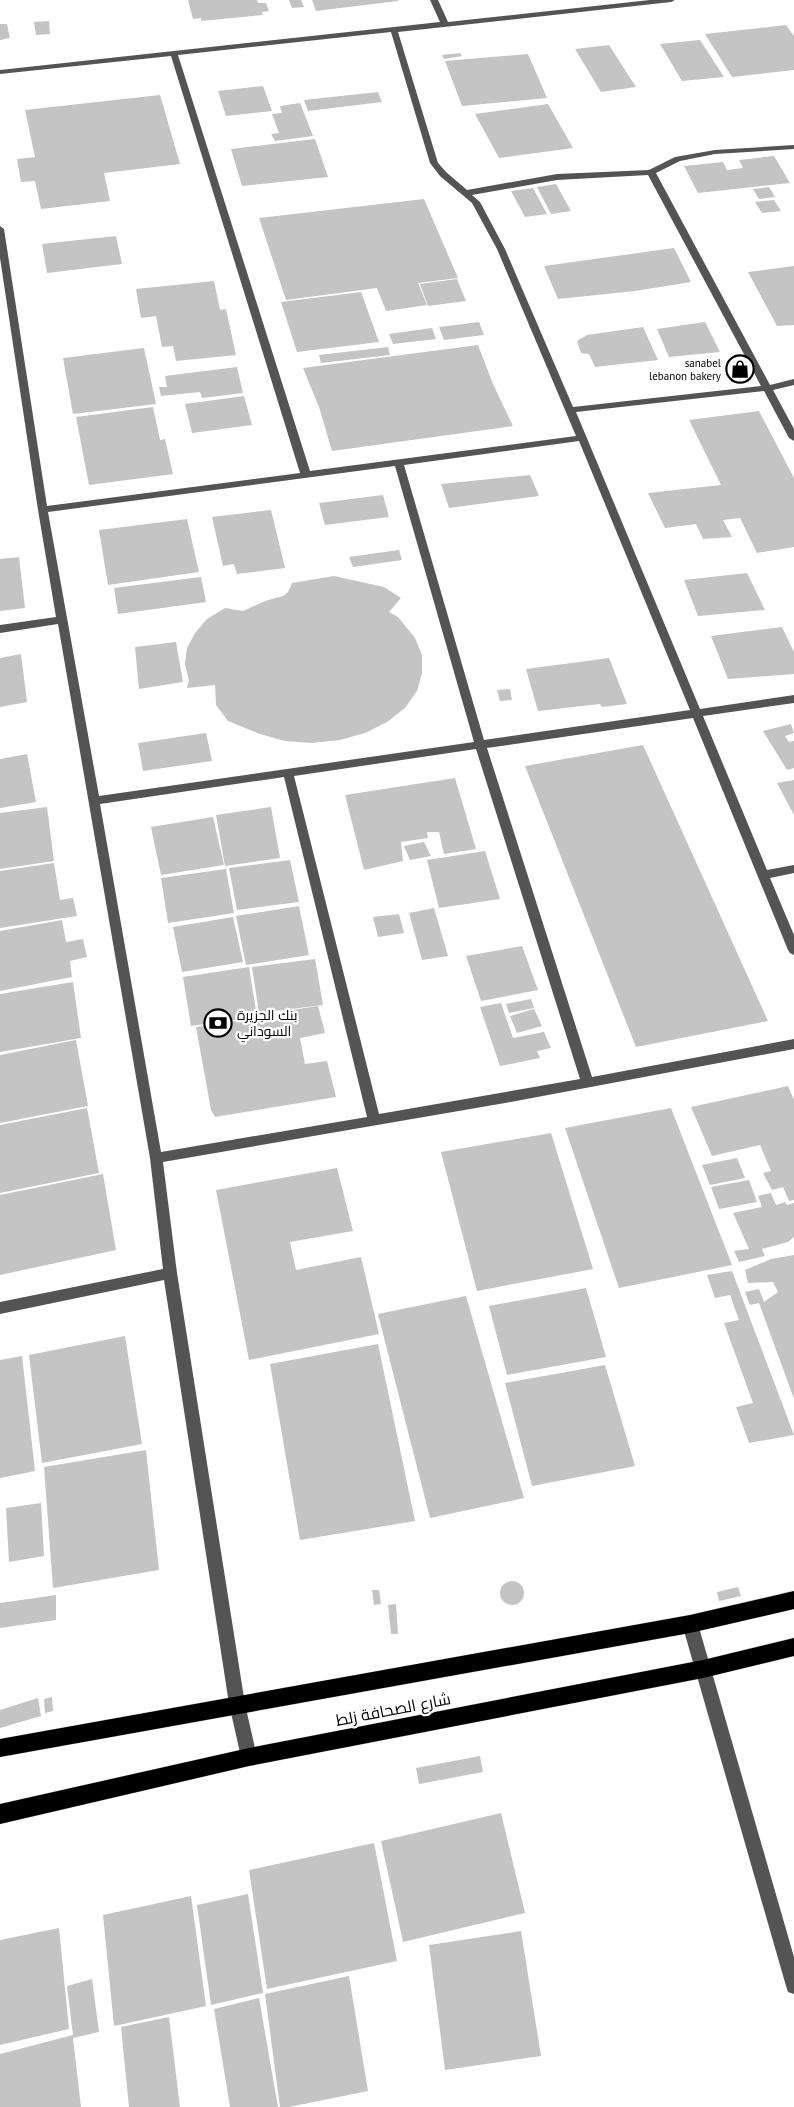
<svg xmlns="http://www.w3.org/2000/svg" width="794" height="2107" viewBox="0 0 794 2107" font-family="'PT Sans',Cairo,sans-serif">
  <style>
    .building { fill: #c4c4c4 }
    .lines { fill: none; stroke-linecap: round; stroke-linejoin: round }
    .highway-casing { stroke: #dbdbdb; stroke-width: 1 }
    .minor { fill: #545454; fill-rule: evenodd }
    .highway { fill: #000; fill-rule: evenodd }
    .labels { text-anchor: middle; stroke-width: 4.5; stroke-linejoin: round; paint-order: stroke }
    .far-poi-label { font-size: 11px; fill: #000; stroke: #fff; text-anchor: end }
    .poi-label { font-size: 14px; fill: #000; stroke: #fff; text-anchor: start }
    .near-street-label { font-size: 16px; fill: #000; stroke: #fff }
  </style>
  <rect width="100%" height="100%" fill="#fff"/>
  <g class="building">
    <polygon points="188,0 257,0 258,3 266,3 269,11 262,12 263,15 201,21 201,18 193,19"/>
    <polygon points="289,0 301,0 304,7 292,8"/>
    <polygon points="312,0 398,0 398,1 316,11"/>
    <polygon points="49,21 50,34 36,35 34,22"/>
    <polygon points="0,24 7,24 10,38 0,40"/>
    <polygon points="786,25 794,36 794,70 732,77 705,34"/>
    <polygon points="700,40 724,77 682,81 660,44"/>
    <polygon points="609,45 636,87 601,92 575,49"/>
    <polygon points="460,53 462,56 444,59 442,55"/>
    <polygon points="528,54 547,98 462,106 445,61"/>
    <polygon points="263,86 272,111 226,116 218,91"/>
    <polygon points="378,92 382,102 308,111 304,100"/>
    <polygon points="160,95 180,164 104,173 110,201 41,209 35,181 21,182 17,159 35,157 25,110"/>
    <polygon points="300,103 313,136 275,141 271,134 279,133 272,114 282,113 280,106"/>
    <polygon points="548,104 573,148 499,158 475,114"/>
    <polygon points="315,139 328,177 242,186 231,149"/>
    <polygon points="774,156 790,183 698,193 684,166 723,162 727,170 743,168 739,160"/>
    <polygon points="556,184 571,211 551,214 537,187"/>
    <polygon points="769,187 775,197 759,199 753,189"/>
    <polygon points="533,188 547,214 525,217 511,191"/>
    <polygon points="424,199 458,278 418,283 427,305 386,311 377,288 286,300 259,218"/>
    <polygon points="774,200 781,211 762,213 755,202"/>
    <polygon points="116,236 122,264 47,273 42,244"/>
    <polygon points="674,248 691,282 635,291 558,299 544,266"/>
    <polygon points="794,266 794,325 777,326 748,272"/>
    <polygon points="457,279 466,301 428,306 420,284"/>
    <polygon points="214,281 220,310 226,309 236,355 176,361 173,346 162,347 156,316 141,318 136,289"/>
    <polygon points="361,292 379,342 297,352 281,302"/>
    <polygon points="479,322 484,335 444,340 439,327"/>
    <polygon points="705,322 720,352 669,357 657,329"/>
    <polygon points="643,327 658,360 595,367 589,354 581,353 577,341 587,335"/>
    <polygon points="432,328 436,339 393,344 389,334"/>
    <polygon points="478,345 493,384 513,426 332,451 319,407 303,368"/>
    <polygon points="388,347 390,355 321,363 319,355"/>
    <polygon points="144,348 156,404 73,414 63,358"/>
    <polygon points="237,367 243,393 202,398 200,392 161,396 159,387 167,387 165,376"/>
    <polygon points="244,396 252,425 192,433 185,404"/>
    <polygon points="153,407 160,440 165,439 173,474 89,485 76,417"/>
    <polygon points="759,411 794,478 794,547 757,553 740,518 723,520 732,537 703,539 696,524 665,528 648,493 721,485 689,420"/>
    <polygon points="530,475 539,496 449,508 441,484"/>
    <polygon points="383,495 389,517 325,525 319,503"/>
    <polygon points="271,510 285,568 237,574 234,564 223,566 212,517"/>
    <polygon points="187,519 199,572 108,585 99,530"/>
    <polygon points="399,550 402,560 353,567 349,557"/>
    <polygon points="19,557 25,608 0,611 0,559"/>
    <polygon points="747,573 765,610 698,616 684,580"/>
    <polygon points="334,576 384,587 401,598 389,612 398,617 415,638 422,655 422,673 417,691 405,708 387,722 365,733 340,740 312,743 285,741 260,734 228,721 216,705 215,685 187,688 189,681 185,664 187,648 195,633 207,619 225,608 243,611 265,601 283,596 288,592 292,583"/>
    <polygon points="201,577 206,602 118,614 114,588"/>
    <polygon points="782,627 794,652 794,674 728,679 711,636"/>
    <polygon points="176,642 183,682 139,689 135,647"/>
    <polygon points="21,654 27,702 0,707 0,658"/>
    <polygon points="609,658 627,704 602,707 600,704 538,711 526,669"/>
    <polygon points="510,689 512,700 500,701 497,690"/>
    <polygon points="791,724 794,733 785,736 789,742 794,741 794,768 787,770 763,731"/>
    <polygon points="206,733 212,761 143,771 138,743"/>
    <polygon points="643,745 768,1021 636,1047 525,766"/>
    <polygon points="27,754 36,802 0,808 0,759"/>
    <polygon points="455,778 476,849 444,854 439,832 427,832 428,838 401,842 403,861 364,870 345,795"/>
    <polygon points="794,780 794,815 777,783"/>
    <polygon points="47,807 54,861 0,869 0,813"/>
    <polygon points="271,807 280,858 225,866 216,815"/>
    <polygon points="213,817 224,865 161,875 151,827"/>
    <polygon points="424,842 431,856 410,860 404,846"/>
    <polygon points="485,851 500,899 439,908 427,860"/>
    <polygon points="290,860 299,902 237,910 229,868"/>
    <polygon points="54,863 60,900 73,898 77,916 0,928 0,871"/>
    <polygon points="226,869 234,913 168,923 161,878"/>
    <polygon points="299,906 309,955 246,965 236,916"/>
    <polygon points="434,908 448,956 422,960 409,913"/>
    <polygon points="399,914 404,933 378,937 373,917"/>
    <polygon points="233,917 243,962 182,972 173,927"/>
    <polygon points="62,920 66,942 83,939 87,957 70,961 72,977 0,991 0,931"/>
    <polygon points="522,946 538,990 481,1001 466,956"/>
    <polygon points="315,959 323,1005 259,1013 252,967"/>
    <polygon points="249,967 257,1017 191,1026 183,977"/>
    <polygon points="73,982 81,1038 0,1052 0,994"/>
    <polygon points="531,999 534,1008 509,1013 506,1004"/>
    <polygon points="501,1003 513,1038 544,1032 551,1048 537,1051 540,1058 500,1066 480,1007"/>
    <polygon points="318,1006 325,1033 300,1038 305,1064 327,1061 336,1097 215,1117 211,1110 196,1027 260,1017 261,1023 281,1020 279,1012"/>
    <polygon points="534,1009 542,1026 517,1033 510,1016"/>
    <polygon points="76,1040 88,1106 0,1123 0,1055"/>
    <polygon points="788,1086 794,1100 794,1200 789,1201 783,1187 772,1190 763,1173 771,1171 760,1145 712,1156 691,1107"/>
    <polygon points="87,1108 99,1173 0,1193 0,1125"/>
    <polygon points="671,1108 732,1265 619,1288 565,1128"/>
    <polygon points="551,1133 593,1269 477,1291 441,1152"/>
    <polygon points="737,1158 745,1178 710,1185 702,1165"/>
    <polygon points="337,1168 353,1231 290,1242 296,1270 361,1257 379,1334 249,1360 216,1190"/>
    <polygon points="103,1174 116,1250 0,1275 0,1195"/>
    <polygon points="749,1180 757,1202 719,1209 711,1187"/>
    <polygon points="771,1193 776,1205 785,1202 787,1205 794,1203 794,1237 788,1242 762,1249 765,1256 739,1262 734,1251 749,1249 733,1213 762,1207 758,1196"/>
    <polygon points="794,1255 794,1399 759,1303 750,1305 745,1292 759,1289 764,1302 778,1292 773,1282 748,1283 745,1270 771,1259"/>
    <polygon points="732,1271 794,1435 749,1443 736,1407 753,1403 724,1323 739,1320 730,1295 715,1298 707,1275"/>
    <polygon points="586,1288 606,1357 507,1375 489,1306"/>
    <polygon points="466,1296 524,1498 430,1518 378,1314"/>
    <polygon points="125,1336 142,1444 42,1463 29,1355"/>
    <polygon points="378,1344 415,1521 300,1540 270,1364"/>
    <polygon points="22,1356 35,1471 0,1478 0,1360"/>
    <polygon points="605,1365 635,1466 532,1486 505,1383"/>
    <polygon points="146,1450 159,1570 53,1588 44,1467"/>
    <polygon points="41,1503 44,1556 9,1562 6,1508"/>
    <circle cx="512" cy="1593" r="12"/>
    <polygon points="738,1587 741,1596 719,1601 717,1592"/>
    <polygon points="372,1590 379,1590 381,1604 374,1605"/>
    <polygon points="56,1595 56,1620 0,1628 0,1603"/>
    <polygon points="396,1604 398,1634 391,1634 388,1605"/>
    <polygon points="52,1697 53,1711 45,1713 44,1699"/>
    <polygon points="38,1698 41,1716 0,1728 0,1710"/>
    <polygon points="480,1756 483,1772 419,1784 416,1768"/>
    <polygon points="501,1813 525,1913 403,1942 381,1841"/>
    <polygon points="374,1843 397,1961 267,1989 249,1870"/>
    <polygon points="248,1894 263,1993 211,2005 197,1905"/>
    <polygon points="191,1896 206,2006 114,2026 103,1915"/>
    <polygon points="59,1928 69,2029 0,2045 0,1940"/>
    <polygon points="521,1931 541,2056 445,2070 429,1945"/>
    <polygon points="349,1976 368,2091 289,2107 280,2107 265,1994"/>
    <polygon points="92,1979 99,2032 73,2038 81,2107 0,2107 0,2054 73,2035 67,1986"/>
    <polygon points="259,1998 278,2107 230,2107 214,2009"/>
    <polygon points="169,2017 180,2107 129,2107 121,2027"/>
  </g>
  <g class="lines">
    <g class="highway-casing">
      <g id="highway">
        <polygon points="794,1591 794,1609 690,1633 0,1757 0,1739 690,1615"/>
        <polygon points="794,1638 794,1656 703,1678 249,1766 0,1824 0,1804 249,1748 703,1660"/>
      </g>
    </g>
    <g class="minor">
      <path d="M430 0H438L448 22 650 0H675L671 2 398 32 438 163 446 172 467 190 557 174 649 170 675 157 715 150 794 145V149L715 154 680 161 656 173 770 385 794 379V385L773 390 794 429V441L789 438 764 391 576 412 700 709 794 695V703L703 716 767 870 794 865V873L770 878 794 935V955L790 953 788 950 693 718 487 748 592 1077 794 1039V1049L505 1103 163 1162 177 1273 245 1704 257 1757 255 1763 249 1765 243 1763 241 1757 229 1704 164 1280 0 1314V1302L163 1269 150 1158 58 624 0 633V625L56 617 38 510 0 258V226L4 229 47 506 300 473 171 56 0 74V70L440 22ZM391 32 430 163 440 176 472 203 497 249 576 436 310 471 178 55ZM648 175 761 386 573 407 505 249 480 202 472 195 557 180ZM579 441 690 710 484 740 404 465ZM395 466 474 742 99 796 48 512ZM476 749 580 1079 379 1114 294 776ZM284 777 367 1117 161 1152 100 804Z"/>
      <polygon points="690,1617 695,1619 698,1624 794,1957 794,1994 788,1992 786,1986 682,1624 685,1619"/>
    </g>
    <use href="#highway" class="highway"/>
  </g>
  <defs>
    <g id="shop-ring" transform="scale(1.4375)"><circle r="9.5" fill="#fff" stroke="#000" stroke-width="1.5"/><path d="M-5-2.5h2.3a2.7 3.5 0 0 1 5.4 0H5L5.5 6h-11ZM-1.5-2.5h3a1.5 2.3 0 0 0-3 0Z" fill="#000"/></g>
    <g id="bank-ring" transform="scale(1.4375)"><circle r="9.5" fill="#fff" stroke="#000" stroke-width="1.5"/><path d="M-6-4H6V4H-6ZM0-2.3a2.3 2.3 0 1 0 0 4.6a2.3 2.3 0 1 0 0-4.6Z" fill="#000"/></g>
  </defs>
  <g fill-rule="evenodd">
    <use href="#shop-ring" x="740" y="369"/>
    <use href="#bank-ring" x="218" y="1023"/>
  </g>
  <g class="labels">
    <g class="far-poi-label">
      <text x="721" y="367">sanabel<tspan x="721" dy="13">lebanon bakery</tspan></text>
    </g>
    <g class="poi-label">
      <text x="237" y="1020">بنك الجزيرة<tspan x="237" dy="16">السوداني</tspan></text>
    </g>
    <g class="near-street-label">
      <text transform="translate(393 1709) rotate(-11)" y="6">شارع الصحافة زلط</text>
    </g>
  </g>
</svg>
